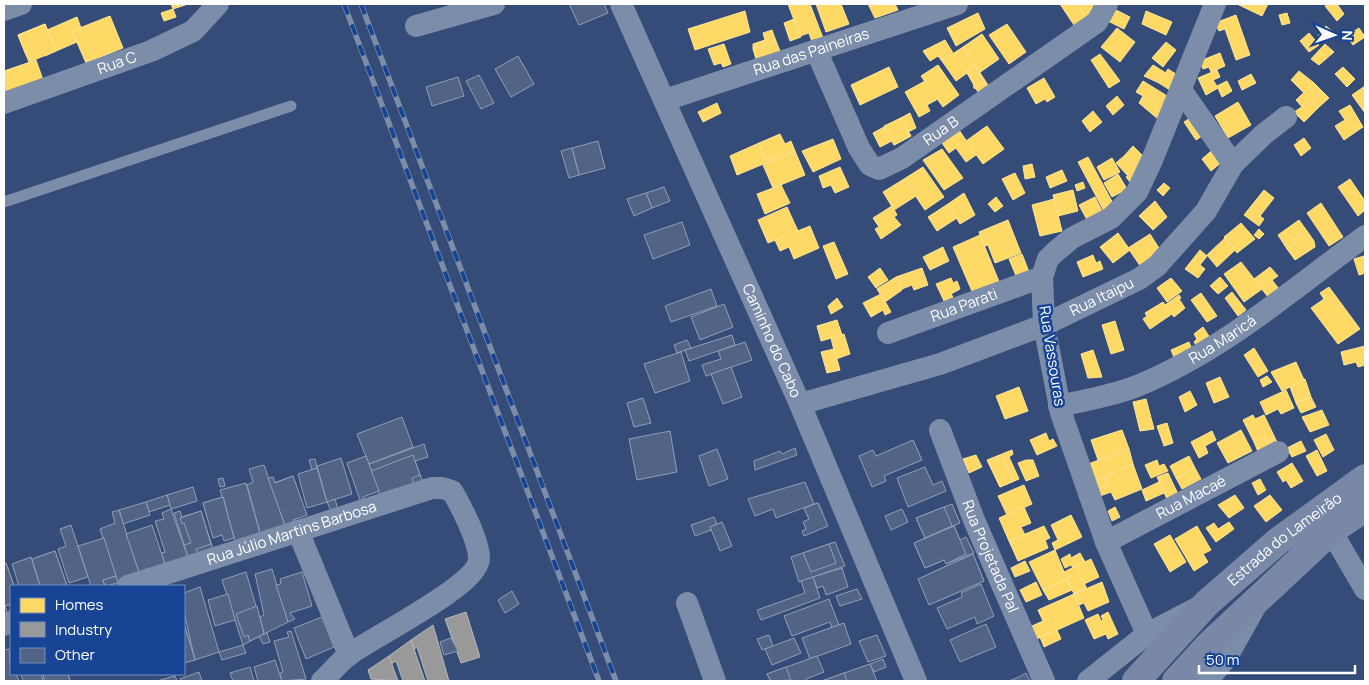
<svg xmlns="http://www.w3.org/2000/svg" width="1369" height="685" viewBox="0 0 1369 685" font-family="Manrope,sans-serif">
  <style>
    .homes { fill: #ffd966; stroke: #ffe494 }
    .industry { fill: #999; stroke: #b8b8b8 }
    .building { fill: #516486; stroke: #919fb8 }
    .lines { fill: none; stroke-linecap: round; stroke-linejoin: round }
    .lane { stroke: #7c8daa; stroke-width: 11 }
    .street { stroke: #7c8daa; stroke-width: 22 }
    .secondary { stroke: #7888a6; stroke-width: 28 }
    .rail-casing { stroke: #7d8da9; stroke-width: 5.5 }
    .rail { stroke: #174494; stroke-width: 4; stroke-dasharray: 11; stroke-linecap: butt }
    .labels { text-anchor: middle; stroke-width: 5; stroke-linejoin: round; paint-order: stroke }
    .street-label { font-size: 15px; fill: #fff; stroke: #174494 }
  </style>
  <rect width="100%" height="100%" fill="#344c77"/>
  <g class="homes">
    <polygon points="171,4 188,4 173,9"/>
    <polygon points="788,4 810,4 823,38 812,42 809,33 800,36"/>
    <polygon points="816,4 841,4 849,24 826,32"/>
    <polygon points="868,4 895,4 898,10 875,18"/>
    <polygon points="1060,4 1077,4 1086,17 1076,28"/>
    <polygon points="1077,4 1093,4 1095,7 1086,17"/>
    <polygon points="1237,4 1268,4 1262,16"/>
    <polygon points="1329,4 1337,4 1344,14 1337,21 1325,6"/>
    <polygon points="173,9 176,17 164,21 161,13"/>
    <polygon points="1114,9 1130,17 1124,29 1108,21"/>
    <polygon points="745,11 750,32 695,50 688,29"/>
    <polygon points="1146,11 1172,22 1166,35 1142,24"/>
    <polygon points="978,13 985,29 956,46 947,28"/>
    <polygon points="1287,13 1290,23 1282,25 1279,15"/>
    <polygon points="1236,15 1250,55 1236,60 1225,29 1219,31 1215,23"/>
    <polygon points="110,16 123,48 86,63 72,31"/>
    <polygon points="77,17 81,28 72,31 77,42 56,51 47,30"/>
    <polygon points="794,19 801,37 790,41 784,23"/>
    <polygon points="45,24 56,51 45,56 42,49 26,55 18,35"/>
    <polygon points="45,24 56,51 29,62 18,35"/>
    <polygon points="1007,24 1026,52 1009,64 989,35"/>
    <polygon points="1326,26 1333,32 1325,41 1318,36"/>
    <polygon points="1117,28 1135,42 1120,62 1101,47"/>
    <polygon points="1359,28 1365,37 1353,45 1347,36"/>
    <polygon points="772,30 776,41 753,49 753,44 765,40 763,33"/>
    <polygon points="1309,33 1319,45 1309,52 1300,41"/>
    <polygon points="982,34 999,59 979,73 963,47"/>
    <polygon points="945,40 953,53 942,61 938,56 930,61 923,51"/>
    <polygon points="776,41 780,51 756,59 753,49"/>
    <polygon points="1166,42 1176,50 1163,67 1152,58"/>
    <polygon points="724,44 731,64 723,67 721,63 714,65 708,49"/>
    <polygon points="1325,44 1334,52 1319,65 1311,59"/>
    <polygon points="963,47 988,85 978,92 967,73 956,81 942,61"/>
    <polygon points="1220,53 1225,66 1211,72 1209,67 1203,69 1200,61"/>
    <polygon points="1100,54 1120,81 1109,88 1091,60"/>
    <polygon points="36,60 43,80 4,94 4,71"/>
    <polygon points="938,65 959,95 943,107 921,76"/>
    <polygon points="974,65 985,82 975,89 973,86 975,85 966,71"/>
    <polygon points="1153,65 1166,73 1159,83 1144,76"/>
    <polygon points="889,67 898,87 860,105 851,85"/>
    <polygon points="1343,67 1355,79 1347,87 1335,74"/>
    <polygon points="1168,69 1182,78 1173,92 1159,83"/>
    <polygon points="1217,70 1220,77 1213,80 1218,88 1206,95 1198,78"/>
    <polygon points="1299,71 1314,83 1304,93 1291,80"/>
    <polygon points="1251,74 1256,83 1242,90 1238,81"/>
    <polygon points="1044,78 1055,97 1047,102 1045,99 1036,104 1027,88"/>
    <polygon points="925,81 938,99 927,105 930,111 919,117 905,92"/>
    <polygon points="1143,81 1172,99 1158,119 1139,103 1143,96 1136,92"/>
    <polygon points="1227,81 1232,91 1222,97 1217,86"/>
    <polygon points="1314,83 1322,91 1303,108 1296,100"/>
    <polygon points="1365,86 1365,113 1352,95"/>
    <polygon points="1322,91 1329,98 1318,108 1311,101"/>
    <polygon points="1117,96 1124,105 1113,115 1106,106"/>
    <polygon points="1311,101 1318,108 1304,122 1294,112"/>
    <polygon points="1238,102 1251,125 1228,138 1215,116"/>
    <polygon points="717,103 721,113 703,122 698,112"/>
    <polygon points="1350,105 1363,127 1344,140 1335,126 1345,120 1339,111"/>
    <polygon points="1093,111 1102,122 1090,132 1082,121"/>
    <polygon points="910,113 916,128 908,132 911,136 894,145 892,141 880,147 873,133"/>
    <polygon points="1196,114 1208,132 1196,140 1184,122"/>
    <polygon points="901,118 911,136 894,145 884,126"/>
    <polygon points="987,126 1004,149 983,164 966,141"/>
    <polygon points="959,130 976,155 966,162 956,148 949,153 942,143"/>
    <polygon points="780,134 785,144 791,141 795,151 773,160 771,157 764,160 759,143"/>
    <polygon points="1304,138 1311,148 1301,156 1294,145"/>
    <polygon points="833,139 841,159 813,172 802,151"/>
    <polygon points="759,143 764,160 771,157 773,160 737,175 730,156"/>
    <polygon points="1133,146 1147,160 1139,170 1125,155"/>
    <polygon points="1217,146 1222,162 1211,171 1202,159"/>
    <polygon points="942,149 963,178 944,190 923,160"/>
    <polygon points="795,151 805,175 773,188 763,165"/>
    <polygon points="1125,155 1140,172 1130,182 1126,177 1128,176 1116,163"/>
    <polygon points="1088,157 1115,207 1105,213 1078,162"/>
    <polygon points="1112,158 1120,172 1104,180 1097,167"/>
    <polygon points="1032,164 1035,177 1025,179 1023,166"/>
    <polygon points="840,167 849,187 835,193 831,185 823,188 819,176"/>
    <polygon points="923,167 944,197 925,210 904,179"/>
    <polygon points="1062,170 1067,181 1050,188 1046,177"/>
    <polygon points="1015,173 1025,193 1013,200 1002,179"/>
    <polygon points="1118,174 1127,189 1112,197 1104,183"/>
    <polygon points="904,179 916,196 894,210 883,192"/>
    <polygon points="1350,179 1365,201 1365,210 1358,216 1338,187"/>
    <polygon points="1083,182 1085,188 1077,191 1075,185"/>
    <polygon points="1164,183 1170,188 1163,196 1157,190"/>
    <polygon points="781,185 790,203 765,214 757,194"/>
    <polygon points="1073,190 1078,211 1058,216 1053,195"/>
    <polygon points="1264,190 1274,198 1260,216 1264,219 1259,226 1244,215"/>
    <polygon points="964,193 975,215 960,224 948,204"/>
    <polygon points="996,197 1003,206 995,212 988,204"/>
    <polygon points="1095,197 1106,219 1091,227 1079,205"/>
    <polygon points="1054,199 1062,231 1040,236 1032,205"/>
    <polygon points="1155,201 1167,217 1153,230 1139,216"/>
    <polygon points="1321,203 1343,237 1329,246 1307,213"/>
    <polygon points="948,204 957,218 937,231 928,217"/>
    <polygon points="892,206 897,215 894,217 901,225 881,239 875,229 879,227 873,218"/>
    <polygon points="787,207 798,231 768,243 758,220"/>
    <polygon points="1008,220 1021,253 995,263 988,245 985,246 979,232"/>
    <polygon points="1299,220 1307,231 1293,240 1295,243 1287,249 1278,235"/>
    <polygon points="1241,223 1255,239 1237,253 1224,237"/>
    <polygon points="810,226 819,248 794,259 789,247 780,251 775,240"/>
    <polygon points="1259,229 1264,234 1259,239 1254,235"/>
    <polygon points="1307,231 1314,241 1315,247 1295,260 1287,249 1295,243 1293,240"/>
    <polygon points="1118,233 1130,250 1113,263 1100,247"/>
    <polygon points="1150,234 1164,256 1143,270 1128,248"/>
    <polygon points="980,235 1000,284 974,296 953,247"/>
    <polygon points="1225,238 1235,250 1217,267 1207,255"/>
    <polygon points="834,242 848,274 836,279 823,246"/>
    <polygon points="943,247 949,261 930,270 923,257"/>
    <polygon points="1200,250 1207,256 1200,265 1205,269 1198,278 1185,269"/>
    <polygon points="1022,254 1029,272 1017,278 1009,259"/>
    <polygon points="1093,255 1096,263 1100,261 1103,269 1083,277 1077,262"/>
    <polygon points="1364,256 1365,273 1359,275 1354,259"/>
    <polygon points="1241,262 1262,289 1244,302 1224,274"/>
    <polygon points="1270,267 1278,276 1272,280 1279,289 1268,297 1254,279"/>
    <polygon points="880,268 888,280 876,288 868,277"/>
    <polygon points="922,268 928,285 914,290 912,285 902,289 896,277"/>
    <polygon points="896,277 902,290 885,302 877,289"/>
    <polygon points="1220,277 1228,286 1218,294 1210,286"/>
    <polygon points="951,278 953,283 957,281 960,289 951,294 953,297 944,301 936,284"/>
    <polygon points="1171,278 1182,291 1167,302 1157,288"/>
    <polygon points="1329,287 1360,329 1338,344 1311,308 1324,299 1320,293"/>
    <polygon points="1232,292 1246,310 1238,316 1225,298"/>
    <polygon points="1201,293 1217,316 1207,322 1191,300"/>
    <polygon points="881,294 891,312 885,315 883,310 871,317 863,303"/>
    <polygon points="1179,295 1181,298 1179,299 1185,308 1174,317 1165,305"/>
    <polygon points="837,298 843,307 831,314 828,306"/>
    <polygon points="1163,302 1172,314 1150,329 1143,319 1147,316 1145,313"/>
    <polygon points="837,320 842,335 821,341 817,326"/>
    <polygon points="1115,321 1124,350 1111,354 1102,325"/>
    <polygon points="1203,327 1214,344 1202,353 1194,342 1197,339 1194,334"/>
    <polygon points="844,334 850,354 836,359 831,338"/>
    <polygon points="1189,342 1194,354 1176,362 1171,350"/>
    <polygon points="1365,346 1365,365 1358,367 1356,362 1344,365 1341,352"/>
    <polygon points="1254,348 1268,371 1258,377 1244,355"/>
    <polygon points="834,349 840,370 827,373 821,352"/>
    <polygon points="1093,350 1102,377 1088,378 1081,354"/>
    <polygon points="1296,362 1304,380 1282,391 1271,372"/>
    <polygon points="1267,376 1272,382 1263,387 1260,380"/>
    <polygon points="1220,377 1229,397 1214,403 1206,383"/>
    <polygon points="1305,379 1311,397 1296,403 1290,387"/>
    <polygon points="1019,387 1028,411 1005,419 996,396"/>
    <polygon points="1286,390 1294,408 1281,414 1278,409 1266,415 1260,402"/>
    <polygon points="1190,391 1197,405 1185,412 1179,397"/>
    <polygon points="1311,397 1316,407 1301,413 1296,403"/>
    <polygon points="1146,399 1154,429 1140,431 1133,402"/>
    <polygon points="1322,410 1329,425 1310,432 1302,417"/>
    <polygon points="1253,415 1255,419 1264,415 1275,438 1267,443 1264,437 1254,442 1243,420"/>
    <polygon points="1167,423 1173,443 1164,446 1157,426"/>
    <polygon points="1122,430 1129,449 1098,460 1091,440"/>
    <polygon points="1241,430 1252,451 1228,463 1217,443"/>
    <polygon points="1212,431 1216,440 1205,446 1208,453 1199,458 1191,442"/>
    <polygon points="1046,433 1049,441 1053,439 1057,446 1037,455 1030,440"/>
    <polygon points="1326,434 1334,450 1323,457 1314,440"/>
    <polygon points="1264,437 1267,443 1275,438 1281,450 1261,459 1254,442"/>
    <polygon points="1301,441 1306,451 1292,457 1287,448"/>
    <polygon points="1129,449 1133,464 1094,481 1088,464"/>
    <polygon points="1012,450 1013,454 1009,457 1019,479 1000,487 987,460"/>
    <polygon points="1317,450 1327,471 1317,476 1306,456"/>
    <polygon points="976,455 982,467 969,473 963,459"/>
    <polygon points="1189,456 1195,468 1176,478 1170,466"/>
    <polygon points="1002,457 1014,481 1000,487 989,463"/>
    <polygon points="1026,460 1033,460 1039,476 1026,481 1018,463"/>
    <polygon points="1157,460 1159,466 1164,464 1168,471 1151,478 1145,465"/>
    <polygon points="1292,463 1303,481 1291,488 1286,480 1283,482 1277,472"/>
    <polygon points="1133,464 1142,489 1115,500 1111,492 1100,496 1097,489 1107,484 1104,477"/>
    <polygon points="1195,468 1201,479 1182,489 1176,478"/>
    <polygon points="1168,473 1178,494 1167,499 1157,477"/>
    <polygon points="1104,477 1107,484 1097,489 1094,481"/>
    <polygon points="1260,479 1266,490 1258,495 1252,483"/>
    <polygon points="1159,482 1164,493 1146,501 1142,490"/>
    <polygon points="1024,485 1032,504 1007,515 998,496"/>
    <polygon points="1235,495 1244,508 1229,518 1218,505"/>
    <polygon points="1270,495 1282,510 1266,522 1254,506"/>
    <polygon points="1024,507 1031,523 1021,527 1025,535 1009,541 999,518"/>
    <polygon points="1115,507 1120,517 1112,521 1108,511"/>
    <polygon points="1071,515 1082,537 1055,550 1052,543 1058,540 1051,525"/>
    <polygon points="1229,522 1234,529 1216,542 1206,528 1214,523 1218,529"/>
    <polygon points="1044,526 1050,538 1045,540 1048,548 1018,561 1009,541"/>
    <polygon points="1197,526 1211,550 1203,554 1208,562 1194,571 1175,539"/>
    <polygon points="1170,535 1186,562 1170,572 1154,544"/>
    <polygon points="1055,550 1067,579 1043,590 1029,562"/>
    <polygon points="1080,553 1085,562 1073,568 1071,565 1065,568 1061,559 1070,554 1071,558"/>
    <polygon points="1091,559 1099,577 1084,584 1076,566"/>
    <polygon points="1025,561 1030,571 1015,577 1011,568"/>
    <polygon points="1076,566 1087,589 1074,594 1064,572"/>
    <polygon points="1067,579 1072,590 1049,600 1043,590"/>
    <polygon points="1036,582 1042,595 1026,602 1020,590"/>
    <polygon points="1102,582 1109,602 1088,611 1084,603 1079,605 1074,594"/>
    <polygon points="1074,594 1084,618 1037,639 1032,626 1043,621 1038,610"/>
    <polygon points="1108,612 1118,634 1108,639 1106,634 1094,639 1085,620 1098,614 1101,621 1103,620 1101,616"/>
    <polygon points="1057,630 1061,639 1044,647 1040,637"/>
  </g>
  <g class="industry">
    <polygon points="466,612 480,657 461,663 445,619"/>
    <polygon points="433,625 449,681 428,681 417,647 414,649 411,640"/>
    <polygon points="411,640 414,649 425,681 403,681 396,661 391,664 389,656"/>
    <polygon points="389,656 398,681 371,679 368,670"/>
  </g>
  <g class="building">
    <polygon points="569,4 604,4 608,13 579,25"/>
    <polygon points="518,56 534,84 511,97 495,69"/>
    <polygon points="479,75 494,103 481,109 466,81"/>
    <polygon points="458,77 464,96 432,106 426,87"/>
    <polygon points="598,141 605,168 579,175 572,148"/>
    <polygon points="572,148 579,175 569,178 561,151"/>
    <polygon points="664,187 670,201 652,208 646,193"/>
    <polygon points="646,193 652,208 634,216 627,199"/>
    <polygon points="682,222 690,245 653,259 644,235"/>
    <polygon points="711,289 717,306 671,322 665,306"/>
    <polygon points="724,304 733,327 700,340 691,317"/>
    <polygon points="732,335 735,345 689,361 685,350"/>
    <polygon points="687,340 691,348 677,353 674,345"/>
    <polygon points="745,342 752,360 706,376 702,365 721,359 718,351"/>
    <polygon points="681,352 690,381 655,393 644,364"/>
    <polygon points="731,367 742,397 723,404 711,374"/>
    <polygon points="643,398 651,423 634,427 627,403"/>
    <polygon points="402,417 413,447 369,464 357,434"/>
    <polygon points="670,431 677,472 637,480 629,439"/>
    <polygon points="913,440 922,460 884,476 886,481 872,487 859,456 873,450 876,456"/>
    <polygon points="424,444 428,457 415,461 424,485 382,500 369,464"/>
    <polygon points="795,448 797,455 755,470 754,461 780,451 782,454"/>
    <polygon points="717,449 728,479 709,486 699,456"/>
    <polygon points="413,455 420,475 412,478 414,485 381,498 371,471"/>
    <polygon points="366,456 379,491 363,497 365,505 362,506 347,463"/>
    <polygon points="341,458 352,494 327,502 317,466"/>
    <polygon points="315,459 317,468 312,470 309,460"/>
    <polygon points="264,465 287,531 262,540 247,485 253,482 249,469"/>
    <polygon points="925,467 933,485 942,481 946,491 908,507 897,478"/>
    <polygon points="317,468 327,502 307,508 298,474"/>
    <polygon points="293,476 296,485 274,493 271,484"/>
    <polygon points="293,476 307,515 293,520 295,527 287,531 268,478 273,477 275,483"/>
    <polygon points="223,478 225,486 220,487 218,479"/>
    <polygon points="805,482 814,504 776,518 773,509 755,516 748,499"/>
    <polygon points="246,483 262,540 237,547 220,490"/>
    <polygon points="193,487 197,501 171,509 167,495"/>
    <polygon points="167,495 170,505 149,512 146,502"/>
    <polygon points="223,497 227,511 207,517 203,503"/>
    <polygon points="223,497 234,538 224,541 222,535 213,538 203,503"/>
    <polygon points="335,499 339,513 333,515 327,502"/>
    <polygon points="146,502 150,515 123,524 119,510"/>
    <polygon points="818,503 823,514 809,519 804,508"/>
    <polygon points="818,503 828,526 804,536 802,531 806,529 803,522 809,519 804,508"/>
    <polygon points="952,504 960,523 925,538 916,518"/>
    <polygon points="944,507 952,526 925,538 916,518"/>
    <polygon points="171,509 189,560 166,567 161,553 165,552 155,521 164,519 162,513"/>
    <polygon points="902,509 908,522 891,530 885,516"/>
    <polygon points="119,510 140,575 118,583 100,529 115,523 112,512"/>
    <polygon points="180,511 182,517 201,511 214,552 189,560 174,513"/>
    <polygon points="201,511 211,544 196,549 199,556 189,560 184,545 191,543 184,523 182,524 180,518"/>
    <polygon points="714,517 717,524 710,527 711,530 695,536 691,525"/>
    <polygon points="722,522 732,546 720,551 710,527"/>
    <polygon points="71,525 88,577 69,583 58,549 66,546 60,529"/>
    <polygon points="152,525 166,567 140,575 126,534"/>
    <polygon points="954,526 960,540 966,537 974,553 946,564 944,560 925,568 914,543"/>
    <polygon points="954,526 966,554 946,564 944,560 925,568 914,543"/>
    <polygon points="104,538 116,576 103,580 105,586 91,586 78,546"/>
    <polygon points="835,542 845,566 799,582 791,557"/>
    <polygon points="829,544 836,563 811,572 803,553"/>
    <polygon points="55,551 67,586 44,586 35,558"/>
    <polygon points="55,551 67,586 40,586 32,559"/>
    <polygon points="973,554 984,581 938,601 927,575"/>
    <polygon points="973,554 984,581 929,605 918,579"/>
    <polygon points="31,557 40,586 19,586 12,564"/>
    <polygon points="6,563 14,586 11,586 11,604 5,606 9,618 4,620 4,564"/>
    <polygon points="6,563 14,586 11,586 11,604 4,606 4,564"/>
    <polygon points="842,568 848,587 826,595 823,586 817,588 813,577"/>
    <polygon points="272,569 288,622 264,634 260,617 264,615 255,574"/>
    <polygon points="246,572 264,634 243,645 222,580"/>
    <polygon points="302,572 312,606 290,613 295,619 288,622 276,585 281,584 280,579"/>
    <polygon points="116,576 118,583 105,586 103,580"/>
    <polygon points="813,577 820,598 761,620 757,610 805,593 801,581"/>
    <polygon points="981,584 994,616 977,624 975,617 947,629 937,608 962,597 961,593"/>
    <polygon points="200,587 219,652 195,660 184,612 184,593"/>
    <polygon points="857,589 862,599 840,606 836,596"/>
    <polygon points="512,591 519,604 505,613 498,600"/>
    <polygon points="228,594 235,620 215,626 208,600"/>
    <polygon points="829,599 839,625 832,628 830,622 792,636 784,616"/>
    <polygon points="257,606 264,634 250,641 248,635 244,637 236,614"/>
    <polygon points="322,617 334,647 306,659 294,628"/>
    <polygon points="844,623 851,644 810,659 802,638"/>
    <polygon points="184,624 190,643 184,645"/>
    <polygon points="184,624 195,660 184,663"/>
    <polygon points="986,624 996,647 960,662 950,640"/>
    <polygon points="291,631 306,679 282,681 280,673 283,672 274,641 289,637 287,632"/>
    <polygon points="267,633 270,642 263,644 259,636"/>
    <polygon points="769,635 773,646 762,650 757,639"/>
    <polygon points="877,635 886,656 868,662 859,641"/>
    <polygon points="451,638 458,651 444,655 440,642"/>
    <polygon points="794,638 801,653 772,665 765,649"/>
    <polygon points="243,645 246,653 222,660 219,652"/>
    <polygon points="9,649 11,674 16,674 19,681 4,681 4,650"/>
    <polygon points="817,656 824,672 806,679 806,681 771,681 767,674"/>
    <polygon points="883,659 886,667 874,672 870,664"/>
    <polygon points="275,660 282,681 258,681 254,667"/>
    <polygon points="870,664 877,681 822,681 844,673"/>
    <polygon points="250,667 254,681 233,681 230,673"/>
    <polygon points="786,667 791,680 771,681 767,674"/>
    <polygon points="199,672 202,681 181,681 180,679"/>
    <polygon points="844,673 847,681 822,681"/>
    <polygon points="1026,673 1030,681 1009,681 1019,677"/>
    <polygon points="21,674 41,674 43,681 23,681"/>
    <polygon points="46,674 68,674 70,681 45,681 43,675"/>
    <polygon points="46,674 68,674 70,681 45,681 43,675"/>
    <polygon points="175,676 177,681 157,681"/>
  </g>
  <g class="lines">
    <polyline class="lane" points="4,202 291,106"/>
    <g class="street">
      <path id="s1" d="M621 4 800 404 916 681"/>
      <polyline points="4,10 21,4"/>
      <polyline points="416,26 494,4"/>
      <path id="s2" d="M816 50 859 148 870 165 879 169 902 158 1097 22 1107 4"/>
      <polyline points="1181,90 1233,164"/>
      <path id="s3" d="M665 100 957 4"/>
      <path id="s4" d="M4 103 151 51 193 31 218 4"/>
      <path id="s5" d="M888 333 1042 277"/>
      <path id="s6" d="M800 404 940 364 1044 325 1139 279 1157 266 1206 211 1233 164 1264 134 1286 117"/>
      <path id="s7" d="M1059 406C1085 400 1112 396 1137 386 1222 351 1292 290 1365 236"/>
      <path id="s8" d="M940 430 974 520 1044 681"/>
      <polyline points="298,531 349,655"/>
      <polyline points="1331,531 1365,589"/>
      <path id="s9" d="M1106 542 1278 452"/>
      <path id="s10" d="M128 586 432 488H442L452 491C461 506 479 541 479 558 480 585 372 637 349 655 339 662 331 673 322 681"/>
      <polyline points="687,603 715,681"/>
      <polyline points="4,625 11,622"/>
      <polyline points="1147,634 1106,542 1061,413 1044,325 1042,277 1048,259 1055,252 1072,238 1111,218 1137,192 1152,160 1215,4"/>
      <polyline points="1088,681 1147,634 1199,607"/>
      <polyline points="1207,681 1227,657 1255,607"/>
    </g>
    <g class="secondary">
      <path id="s11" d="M1136 681 1207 603 1277 542 1365 478"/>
      <polyline points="1176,681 1209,645 1331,531 1365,508"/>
    </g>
    <g class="rail-casing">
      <g id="rail">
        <polyline points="344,4 599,681"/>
        <polyline points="361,4 616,681"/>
      </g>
    </g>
    <use href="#rail" class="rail"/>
  </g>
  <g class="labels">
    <g class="street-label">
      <text dy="5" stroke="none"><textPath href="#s3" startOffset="154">Rua das Paineiras</textPath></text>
      <text dy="5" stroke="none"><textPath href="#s4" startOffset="120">Rua C</textPath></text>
      <text dy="5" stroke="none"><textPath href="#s2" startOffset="210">Rua B</textPath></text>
      <text dy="5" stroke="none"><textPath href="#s6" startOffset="321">Rua Itaipu</textPath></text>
      <text dy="5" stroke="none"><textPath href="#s5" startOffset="81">Rua Parati</textPath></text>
      <text dy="5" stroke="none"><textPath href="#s7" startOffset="178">Rua Maricá</textPath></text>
      <text dy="5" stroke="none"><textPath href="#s1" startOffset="369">Caminho do Cabo</textPath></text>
      <text transform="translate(1052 356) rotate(81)" y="5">Rua Vassouras</text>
      <text dy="5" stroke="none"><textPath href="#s9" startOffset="96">Rua Macaé</textPath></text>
      <text dy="5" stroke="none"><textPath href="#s10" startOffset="172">Rua Júlio Martins Barbosa</textPath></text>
      <text dy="5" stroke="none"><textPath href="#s11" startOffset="206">Estrada do Lameirão</textPath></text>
      <text dy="5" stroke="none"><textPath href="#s8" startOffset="136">Rua Projetada Pal</textPath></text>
    </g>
  </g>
  <rect width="1369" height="685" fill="none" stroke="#ffffff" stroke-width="10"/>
  <rect x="10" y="585" width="175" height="90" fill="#174494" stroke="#748fbf"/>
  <rect x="20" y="598" width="25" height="15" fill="#ffd966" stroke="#748fbf"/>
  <text x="55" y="610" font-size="15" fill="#ffffff">Homes</text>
  <rect x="20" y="622" width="25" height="15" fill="#999999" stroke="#748fbf"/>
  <text x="55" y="635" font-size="15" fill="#ffffff">Industry</text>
  <rect x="20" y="648" width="25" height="15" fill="#516486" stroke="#748fbf"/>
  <text x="55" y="660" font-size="15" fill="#ffffff">Other</text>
  <g transform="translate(1334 35) rotate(92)" stroke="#174494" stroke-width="4" paint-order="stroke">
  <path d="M0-4L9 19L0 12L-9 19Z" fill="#ffffff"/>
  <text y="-8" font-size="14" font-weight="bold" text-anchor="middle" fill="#ffffff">N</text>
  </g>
  <path d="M1199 665v8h156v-8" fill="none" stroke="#ffffff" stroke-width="2.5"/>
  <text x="1206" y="665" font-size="15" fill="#ffffff" stroke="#174494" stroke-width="4" paint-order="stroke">50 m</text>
</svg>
